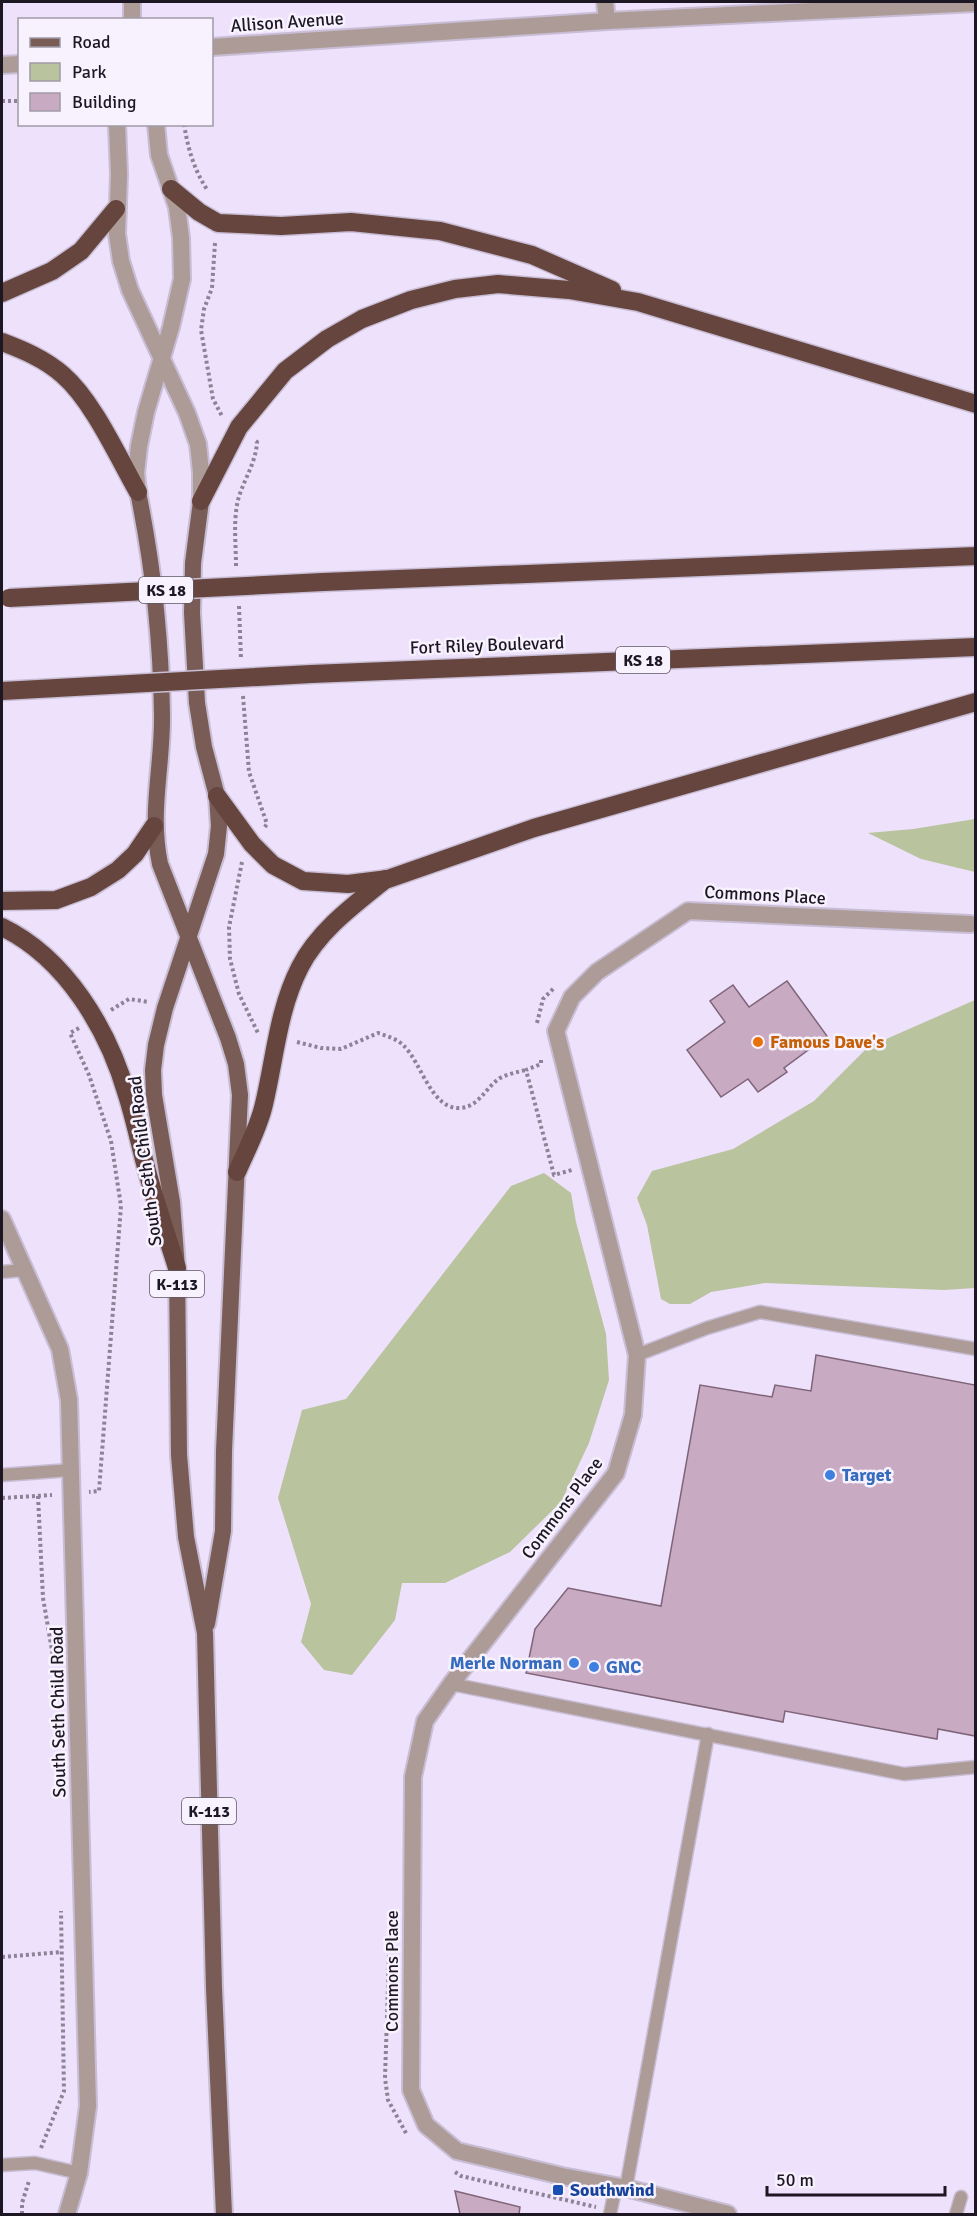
<svg xmlns="http://www.w3.org/2000/svg" width="977" height="2216" viewBox="0 0 977 2216" font-family="Signika,sans-serif">
  <style>
    .green { fill: #b9c39e }
    .building { fill: #c8abc2; stroke: #7f6479; stroke-width: 1.5 }
    .lines { fill: none; stroke-linecap: round; stroke-linejoin: round }
    .service-casing { stroke: #c8bdd4; stroke-width: 15 }
    .minor-casing { stroke: #c8bdd4; stroke-width: 20 }
    .tertiary-casing { stroke: #c8bdd4; stroke-width: 20 }
    .primary-casing { stroke: #c8bdd4; stroke-width: 20 }
    .motorway-casing { stroke: #c8bdd4; stroke-width: 21 }
    .path { stroke: #8c8396; stroke-width: 4; stroke-dasharray: 3 3; stroke-linecap: butt }
    .service { stroke: #ac9b97; stroke-width: 12 }
    .minor { stroke: #ac9b97; stroke-width: 16 }
    .tertiary { stroke: #ac9b97; stroke-width: 16 }
    .primary { stroke: #795c56; stroke-width: 16 }
    .motorway { stroke: #66453f; stroke-width: 18 }
    .motorway-bridge-casing { stroke: #c8bdd4; stroke-width: 21; stroke-linecap: butt }
    .motorway-bridge { stroke: #66453f; stroke-width: 18 }
    .food-dot { fill: #e8710a; stroke: #f8f2ff; stroke-width: 2 }
    .shop-dot { fill: #3f7fe0; stroke: #f8f2ff; stroke-width: 2 }
    .transit-dot { fill: #1a4fb4; stroke: #f8f2ff; stroke-width: 2 }
    .labels { text-anchor: middle; stroke-width: 5; stroke-linejoin: round; paint-order: stroke }
    .shield { fill: #f8f2ff; stroke: #5e5964; stroke-width: 1.5 }
    .shield-label { font-size: 16px; font-weight: bold; fill: #1c1722 }
    .street-label { font-size: 18px; fill: #1c1722; stroke: #f8f2ff }
    .food-label { font-size: 18px; font-weight: bold; fill: #c56008; stroke: #f8f2ff; text-anchor: start }
    .shop-label { font-size: 18px; font-weight: bold; fill: #366cbe; stroke: #f8f2ff; text-anchor: start }
    .transit-label { font-size: 18px; font-weight: bold; fill: #164399; stroke: #f8f2ff; text-anchor: start }
  </style>
  <rect width="100%" height="100%" fill="#eee1fb"/>
  <g class="green">
    <polygon points="975,819 975,872 921,859 868,833 913,829"/>
    <polygon points="975,1000 975,1288 944,1290 765,1283 711,1292 690,1304 670,1304 661,1299 647,1225 637,1198 652,1171 733,1149 814,1101 868,1047"/>
    <polygon points="544,1173 571,1193 576,1222 606,1334 609,1380 589,1443 561,1502 510,1552 445,1583 402,1583 395,1620 352,1675 324,1670 301,1642 311,1604 278,1498 302,1410 346,1399 511,1186"/>
  </g>
  <g class="building">
    <polygon points="787,981 827,1036 784,1068 787,1072 758,1092 748,1079 721,1097 687,1050 725,1022 710,1001 733,985 749,1007"/>
    <polygon points="816,1355 975,1385 975,1736 938,1729 937,1739 785,1711 783,1722 526,1673 535,1629 568,1588 661,1606 700,1385 772,1397 775,1385 811,1391"/>
    <polygon points="455,2191 520,2207 519,2214 460,2214"/>
  </g>
  <g class="lines">
    <g class="service-casing">
      <g id="service">
        <polyline points="2,1272 24,1270"/>
        <polyline points="637,1355 707,1328 760,1312 976,1349"/>
        <polyline points="2,1475 71,1470"/>
        <polyline points="451,1684 904,1774 976,1767"/>
        <polyline points="2,2165 35,2163 79,2173"/>
        <polyline points="626,2188 708,1734"/>
        <polyline points="610,2214 616,2186"/>
        <polyline points="956,2214 961,2197"/>
      </g>
    </g>
    <g class="minor-casing">
      <g id="minor">
        <polyline points="605,2 607,21"/>
        <polyline points="132,20 132,2"/>
        <polyline points="212,47 607,21 976,3"/>
        <polyline points="2,1219 60,1349 69,1400 88,2106 79,2173 67,2214"/>
        <polyline points="728,2214 626,2188 562,2176 457,2151 426,2125 411,2090 413,1777 425,1721 451,1684 616,1473 633,1415 637,1355 556,1031 572,997 597,972 688,911 970,924"/>
      </g>
    </g>
    <g class="tertiary-casing">
      <g id="tertiary">
        <polyline points="2,65 20,64"/>
        <polyline points="117,124 119,174 117,234 121,261 130,290 187,413 198,444 201,472 201,501"/>
        <polyline points="138,492 136,473 139,446 146,412 171,327 182,279 181,238 177,207 159,155 156,124"/>
      </g>
    </g>
    <g class="primary-casing">
      <g id="primary">
        <path d="M138 492C153 565 161 639 162 714 163 765 149 812 160 864L228 1038 236 1064 240 1095 224 1451 223 1531 207 1624"/>
        <polyline points="201,501 193,563 192,613 197,703 204,747 217,796 219,826 216,854 165,1008 156,1045 153,1070 154,1095 172,1202 177,1268 179,1455 186,1537 205,1633 214,1988 224,2214"/>
      </g>
    </g>
    <g class="motorway-casing">
      <g id="motorway">
        <polyline points="171,189 199,212 218,223 281,226 351,222 440,231 532,255 612,290"/>
        <polyline points="2,293 52,271 81,251 116,209"/>
        <path d="M2 342C23 350 45 359 63 375 93 401 118 457 138 492"/>
        <polyline points="201,501 239,427 285,371 327,339 362,319 411,300 455,289 498,284 569,290 638,302 976,404"/>
        <polyline points="323,582 976,556"/>
        <polyline points="311,674 976,647"/>
        <polyline points="217,796 252,844 273,865 303,881 348,884 388,879 534,828 976,702"/>
        <polyline points="2,901 56,900 91,887 118,870 135,854 154,826"/>
        <path d="M2 927C66 958 108 1029 127 1095 135 1120 140 1146 147 1171 156 1204 167 1236 177 1268"/>
        <path d="M237 1172C246 1151 259 1127 264 1104 275 1058 278 1010 300 967 319 930 355 904 386 879"/>
      </g>
    </g>
    <g class="path">
      <polyline points="2,101 20,101"/>
      <path d="M184 124C188 149 194 170 208 191"/>
      <polyline points="215,243 212,288 204,309 201,330 213,399 222,416"/>
      <path d="M236 566C236 544 233 522 238 500 243 481 256 463 257 442L254 440"/>
      <polyline points="239,606 241,659"/>
      <polyline points="243,696 249,772 267,824 264,828"/>
      <polyline points="242,862 229,927 230,959 239,994 258,1033"/>
      <polyline points="111,1010 129,999 149,1002"/>
      <polyline points="537,1023 543,999 554,988"/>
      <polyline points="79,1028 70,1033 89,1075 111,1141 121,1206 99,1491 89,1492"/>
      <path d="M297 1042 321 1048 341 1049 378 1033C387 1036 397 1039 403 1045 421 1061 431 1110 460 1108 479 1107 485 1088 500 1078 508 1074 517 1072 526 1070"/>
      <polyline points="541,1060 541,1064 526,1070 554,1175 572,1170"/>
      <polyline points="38,1496 43,1598 54,1662"/>
      <polyline points="2,1498 52,1495"/>
      <polyline points="389,1955 385,2078 388,2100 407,2135"/>
      <polyline points="2,1957 61,1952"/>
      <polyline points="41,2148 64,2091 61,1911"/>
      <polyline points="455,2172 461,2176 596,2207"/>
      <polyline points="22,2214 22,2203 29,2181"/>
    </g>
    <use href="#service" class="service"/>
    <use href="#minor" class="minor"/>
    <use href="#tertiary" class="tertiary"/>
    <use href="#primary" class="primary"/>
    <use href="#motorway" class="motorway"/>
    <g class="motorway-bridge-casing">
      <g id="motorway-bridge">
        <polyline points="9,598 323,582"/>
        <polyline points="2,691 311,674"/>
      </g>
    </g>
    <use href="#motorway-bridge" class="motorway-bridge"/>
  </g>
  <circle class="food-dot" cx="758" cy="1042" r="6"/>
  <g class="shop-dot">
    <circle cx="830" cy="1475" r="6"/>
    <circle cx="574" cy="1663" r="6"/>
    <circle cx="594" cy="1667" r="6"/>
  </g>
  <rect class="transit-dot" x="552" y="2184" width="12" height="12" rx="3"/>
  <g class="labels">
    <g class="shield">
      <rect x="139" y="577" width="54" height="26" rx="4.5"/>
      <rect x="616" y="647" width="54" height="26" rx="4.5"/>
      <rect x="150" y="1271" width="54" height="26" rx="4.5"/>
      <rect x="182" y="1798" width="54" height="26" rx="4.5"/>
    </g>
    <g class="shield-label">
      <text x="166" y="596">KS 18</text>
      <text x="643" y="666">KS 18</text>
      <text x="177" y="1290">K-113</text>
      <text x="209" y="1817">K-113</text>
    </g>
    <g class="street-label">
      <text transform="translate(287 22) rotate(-4)" y="6">Allison Avenue</text>
      <text transform="translate(487 645) rotate(-2)" y="6">Fort Riley Boulevard</text>
      <text transform="translate(765 895) rotate(3)" y="6">Commons Place</text>
      <text transform="translate(145 1161) rotate(-97)" y="6">South Seth Child Road</text>
      <text transform="translate(562 1508) rotate(-53)" y="6">Commons Place</text>
      <text transform="translate(58 1712) rotate(-91)" y="6">South Seth Child Road</text>
      <text transform="translate(392 1971) rotate(-90)" y="6">Commons Place</text>
    </g>
    <g class="food-label">
      <text x="770" y="1048">Famous Dave's</text>
    </g>
    <g class="shop-label">
      <text x="842" y="1481">Target</text>
      <text x="562" y="1669" text-anchor="end">Merle Norman</text>
      <text x="606" y="1673">GNC</text>
    </g>
    <g class="transit-label">
      <text x="570" y="2196">Southwind</text>
    </g>
  </g>
  <rect width="977" height="2216" fill="none" stroke="#1c1722" stroke-width="6"/>
  <rect x="18" y="18" width="195" height="108" fill="#f8f2ff" stroke="#a09aa7" stroke-width="1.5"/>
  <rect x="30" y="38" width="30" height="9" fill="#795c56" stroke="#a09aa7" stroke-width="1.5"/>
  <text x="72" y="48" font-size="18" fill="#1c1722">Road</text>
  <rect x="30" y="63" width="30" height="18" fill="#b9c39e" stroke="#a09aa7" stroke-width="1.5"/>
  <text x="72" y="78" font-size="18" fill="#1c1722">Park</text>
  <rect x="30" y="93" width="30" height="18" fill="#c8abc2" stroke="#a09aa7" stroke-width="1.5"/>
  <text x="72" y="108" font-size="18" fill="#1c1722">Building</text>
  <path d="M767 2186v9h178v-9" fill="none" stroke="#1c1722" stroke-width="3"/>
  <text x="776" y="2186" font-size="18" fill="#1c1722" stroke="#f8f2ff" stroke-width="4.5" paint-order="stroke">50 m</text>
</svg>
